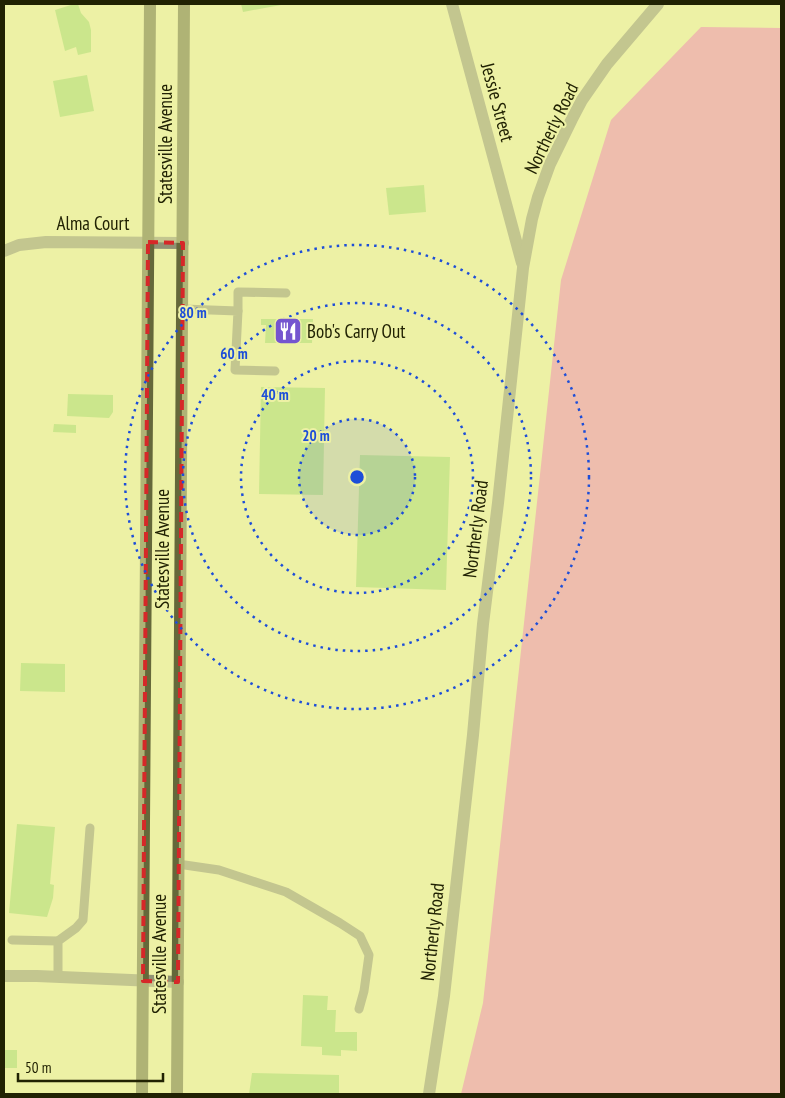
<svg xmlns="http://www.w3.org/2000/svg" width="785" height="1098" viewBox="0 0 785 1098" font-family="'PT Sans Narrow',sans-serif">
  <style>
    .forest { fill: #ef7eb5 }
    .building { fill: #a3da6d }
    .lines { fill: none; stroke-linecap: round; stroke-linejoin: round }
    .service { stroke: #909274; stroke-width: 9 }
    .minor { stroke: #909274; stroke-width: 12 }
    .secondary { stroke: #65683a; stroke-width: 12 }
    .marked { fill: none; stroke: #d62828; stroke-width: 4; stroke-dasharray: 10 6; stroke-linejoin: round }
    .ring { fill: none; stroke: #1d4ed8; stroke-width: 2.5; stroke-dasharray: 2.5 5 }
    .labels { text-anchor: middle; stroke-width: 4; stroke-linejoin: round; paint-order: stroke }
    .street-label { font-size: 19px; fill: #212203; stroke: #edf1a5 }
    .poi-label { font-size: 19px; fill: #212203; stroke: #edf1a5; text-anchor: start }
    .centre { fill: #1d4ed8; stroke: #edf1a5; stroke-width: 2.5 }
    .ring-label { font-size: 15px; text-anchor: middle; font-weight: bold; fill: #1d4ed8; stroke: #edf1a5; stroke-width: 4; stroke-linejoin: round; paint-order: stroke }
  </style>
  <rect width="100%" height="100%" fill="#edf1a5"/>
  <polygon class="forest" points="701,27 781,28 781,1094 461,1094 483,1003 561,280 611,120"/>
  <g class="building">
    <polygon points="74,4 78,4 81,13 89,22 91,30 91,52 78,55 76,47 65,51 55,10"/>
    <polygon points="241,4 281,4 281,5 243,12"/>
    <polygon points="87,75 94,111 60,117 53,81"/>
    <polygon points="424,185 426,212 389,215 386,188"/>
    <polygon points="261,319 313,319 312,343 265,343 266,325 261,325"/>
    <polygon points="261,387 325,388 323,495 259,494"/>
    <polygon points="68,394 113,395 113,412 109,418 67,416"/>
    <polygon points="54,424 76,425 76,433 53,432"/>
    <polygon points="360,455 450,457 446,590 356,587"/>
    <polygon points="21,663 65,664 65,692 20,691"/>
    <polygon points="17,824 55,827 50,884 54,885 53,898 47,917 9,913"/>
    <polygon points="303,995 328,996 327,1010 336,1010 335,1032 357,1032 357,1051 341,1050 341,1056 322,1055 322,1047 301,1046"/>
    <rect x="4" y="1050" width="13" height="18"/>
    <polygon points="252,1073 339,1075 339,1094 249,1094"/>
  </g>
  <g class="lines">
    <g class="service">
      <polyline points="183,309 238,311 235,370 275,371"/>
      <polyline points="238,311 238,292 286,293"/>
      <polyline points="178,864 219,870 286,892 340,923 360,936 369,955 364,991 359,1009"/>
      <polyline points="12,940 58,941"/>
      <polyline points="58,977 58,941 76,928 83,920 90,828"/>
    </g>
    <g class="minor">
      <polyline points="452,4 522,263"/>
      <polyline points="4,251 19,245 46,242 183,243"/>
      <polyline points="4,976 37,976 178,982"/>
      <polyline points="429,1094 444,996 473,735 483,624 498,503 523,268 532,219 538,197 550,164 572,119 582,100 607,64 658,4"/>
    </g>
    <g class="secondary">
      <polyline points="142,1094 150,4"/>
      <polyline points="177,1094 184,4"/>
    </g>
  </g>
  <path d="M0 0H785V1098H0ZM148 242 183 243 178 982 143 981Z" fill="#edf1a5" fill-opacity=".55" fill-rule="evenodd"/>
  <path class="marked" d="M148 242 183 243 178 982 143 981Z"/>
  <circle cx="357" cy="477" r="58" fill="#1d4ed8" fill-opacity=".12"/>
  <g class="ring">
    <circle cx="357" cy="477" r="58"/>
    <circle cx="357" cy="477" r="116"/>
    <circle cx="357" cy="477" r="174"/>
    <circle cx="357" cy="477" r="232"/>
  </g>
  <defs>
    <g id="restaurant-square" transform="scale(1.4375)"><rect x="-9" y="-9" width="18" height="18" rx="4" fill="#7555cf" stroke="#edf1a5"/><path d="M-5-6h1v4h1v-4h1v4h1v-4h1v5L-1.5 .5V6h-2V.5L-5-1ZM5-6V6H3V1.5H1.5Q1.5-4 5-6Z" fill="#fff"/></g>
  </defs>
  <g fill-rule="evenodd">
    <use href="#restaurant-square" x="288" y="331"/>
  </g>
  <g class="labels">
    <g class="street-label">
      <text transform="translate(498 102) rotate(75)" y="7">Jessie Street</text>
      <text transform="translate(551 128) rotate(-64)" y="7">Northerly Road</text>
      <text transform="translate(165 144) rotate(-90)" y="7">Statesville Avenue</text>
      <text x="93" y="230">Alma Court</text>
      <text transform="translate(475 529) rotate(-83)" y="7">Northerly Road</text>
      <text transform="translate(162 549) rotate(-90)" y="7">Statesville Avenue</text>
      <text transform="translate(432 932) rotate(-84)" y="7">Northerly Road</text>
      <text transform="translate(159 954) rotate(-90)" y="7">Statesville Avenue</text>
    </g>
    <g class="poi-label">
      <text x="307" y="338">Bob's Carry Out</text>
    </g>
  </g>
  <circle cx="357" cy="477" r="8" class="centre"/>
  <g class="ring-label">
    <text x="193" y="318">80 m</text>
    <text x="234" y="359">60 m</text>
    <text x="275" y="400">40 m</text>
    <text x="316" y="441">20 m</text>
  </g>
  <rect width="785" height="1098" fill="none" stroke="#212203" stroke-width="10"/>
  <path d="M18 1073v8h145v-8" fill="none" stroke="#212203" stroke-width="2.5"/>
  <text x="25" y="1073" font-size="15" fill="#212203" stroke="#edf1a5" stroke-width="4" paint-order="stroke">50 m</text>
</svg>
